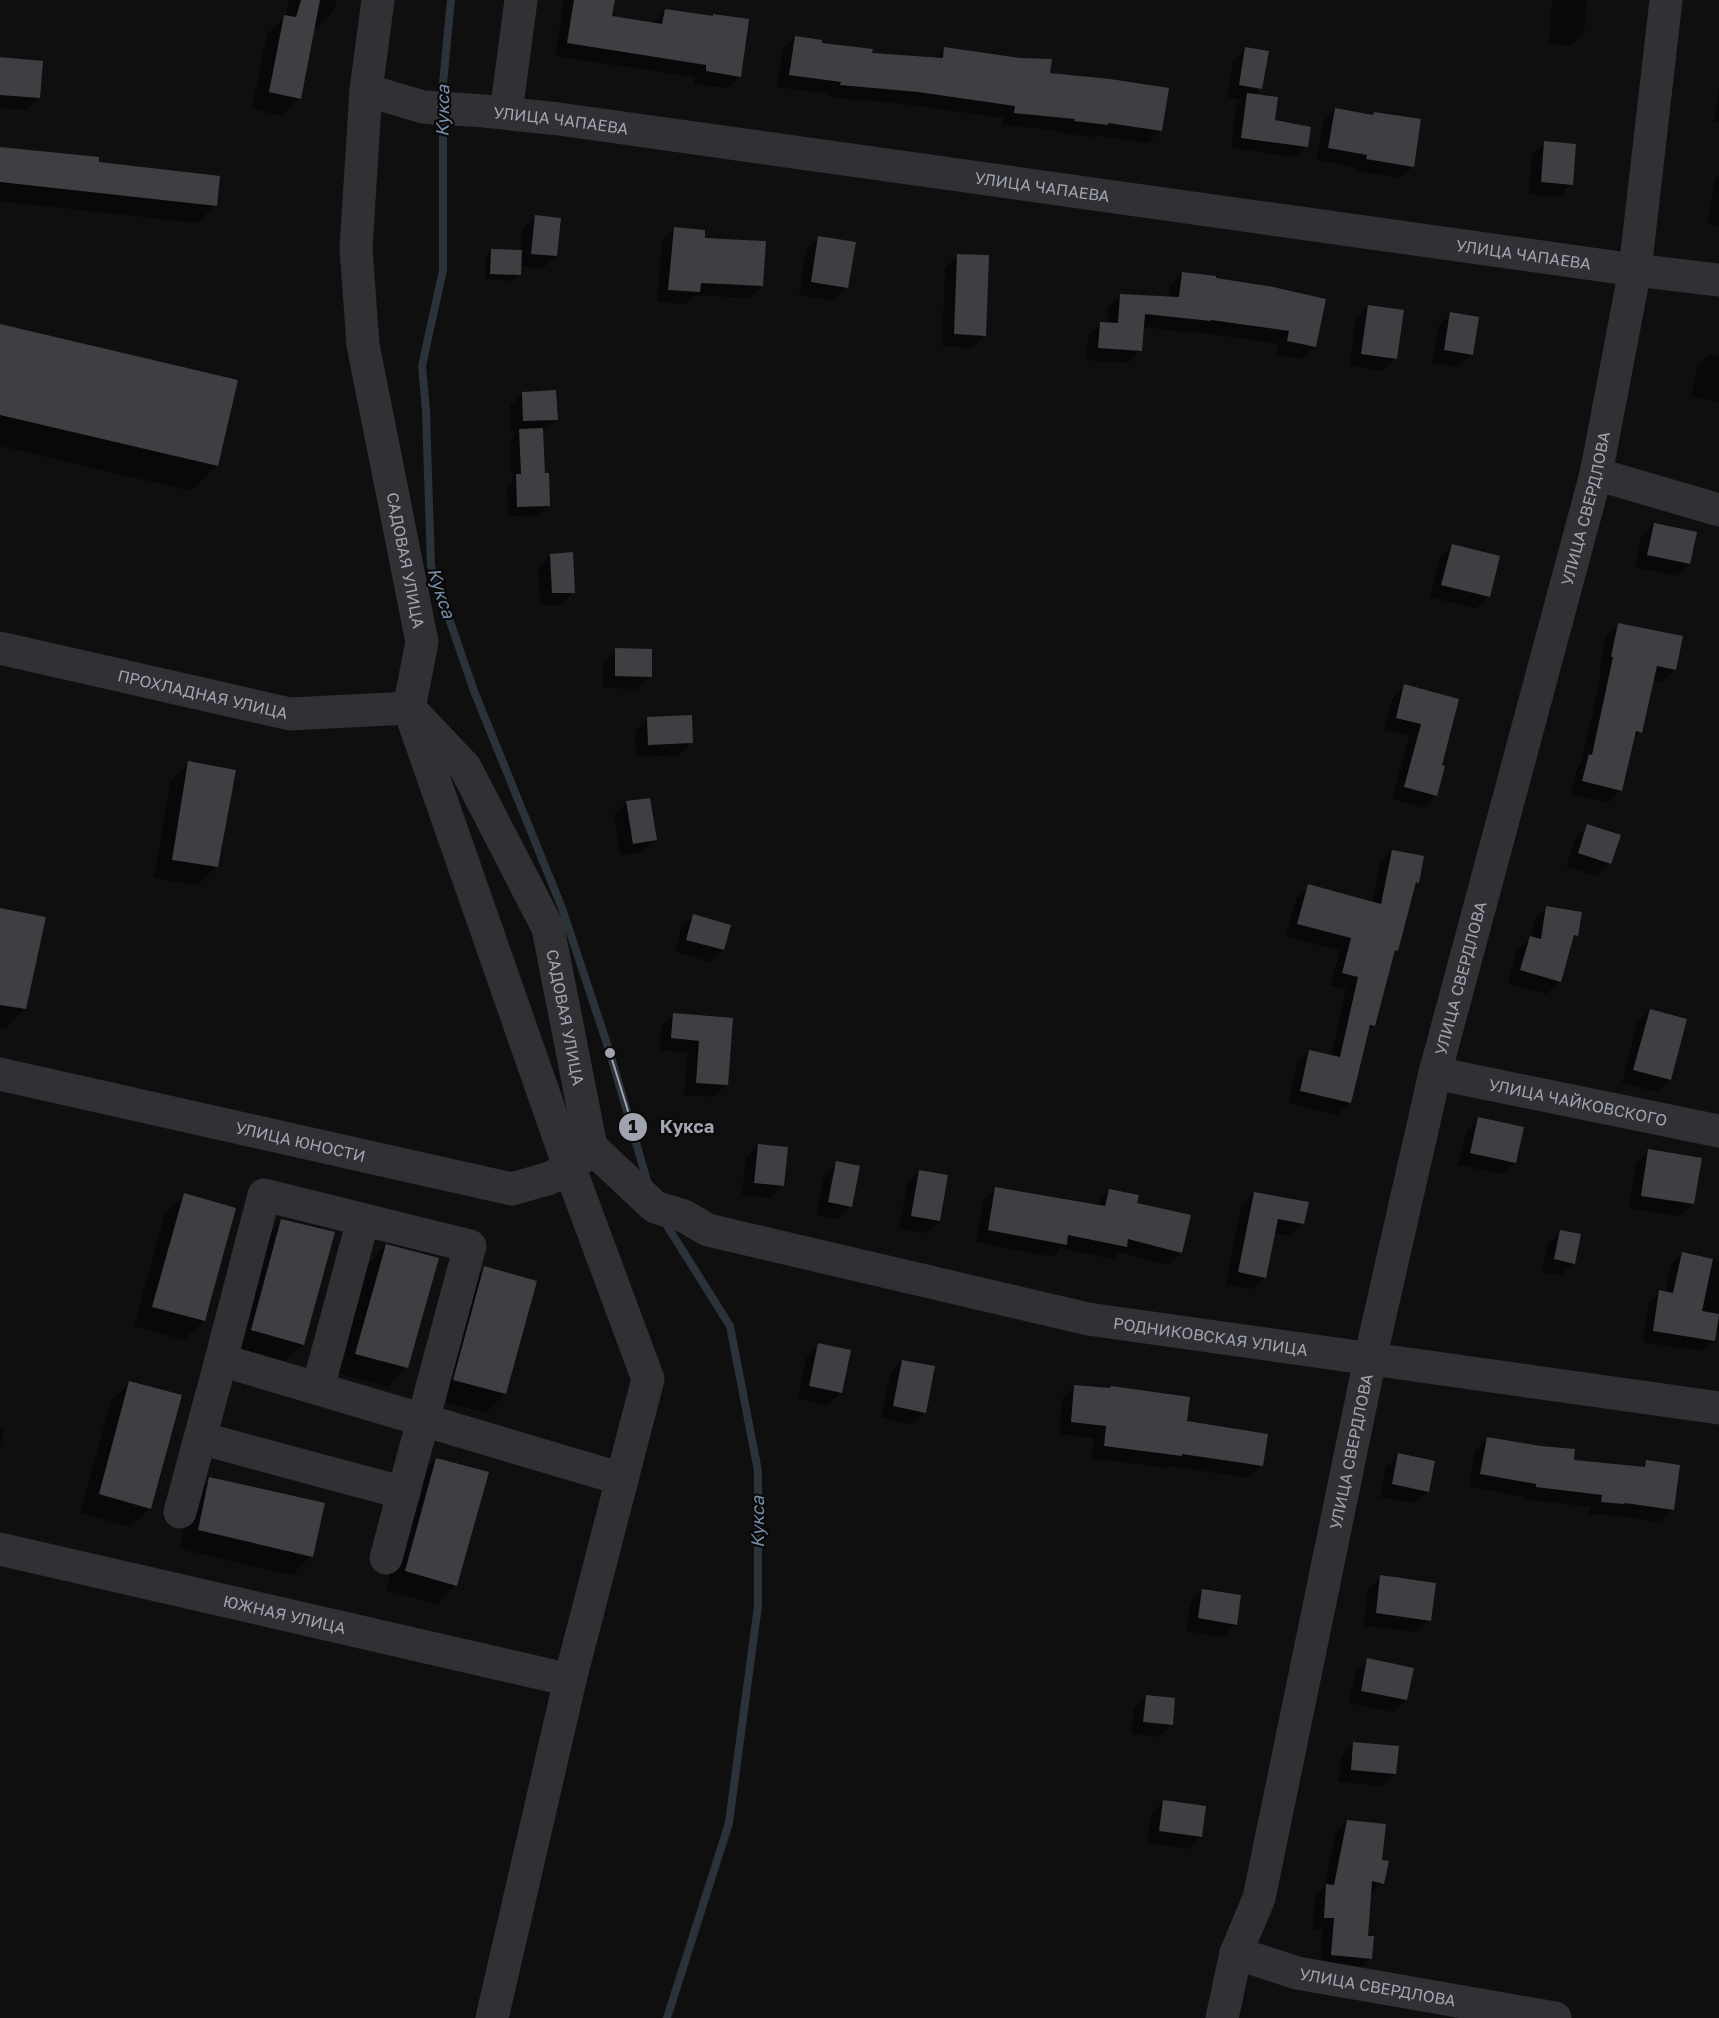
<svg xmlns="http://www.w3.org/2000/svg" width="1719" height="2018" viewBox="0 0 1719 2018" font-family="'Golos Text',sans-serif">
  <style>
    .shadow { fill: #0007 }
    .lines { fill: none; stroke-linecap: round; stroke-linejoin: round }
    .stream { stroke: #2b323a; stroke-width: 8 }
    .building { fill: #3e3f43 }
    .minor { stroke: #303035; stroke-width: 33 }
    .labels { text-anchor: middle; stroke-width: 4.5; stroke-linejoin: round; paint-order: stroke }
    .street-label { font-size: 16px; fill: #a0a4b0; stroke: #0a0a0b }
    .water-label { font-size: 18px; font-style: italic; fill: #788fab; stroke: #0a0a0b }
    .leader { fill: none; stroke: #a0a4b0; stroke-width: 2 }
    .callout-dot { fill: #a0a4b0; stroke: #0a0a0b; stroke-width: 2 }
    .mark-label { font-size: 18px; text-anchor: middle; font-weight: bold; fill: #111 }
    .callout-label { font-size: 18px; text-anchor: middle; font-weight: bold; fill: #a0a4b0; stroke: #0a0a0b; stroke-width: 4.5; stroke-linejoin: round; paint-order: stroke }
  </style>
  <rect width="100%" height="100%" fill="#0f0f10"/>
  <g class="shadow">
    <polygon points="289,0 337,0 334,10 317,28 313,27 299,98 282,116 252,109 267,34 285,17"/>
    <polygon points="564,0 613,0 611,17 653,23 665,10 740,76 727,88 694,84 695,77 555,56"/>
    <polygon points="1552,0 1587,0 1584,33 1571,46 1549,44"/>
    <polygon points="795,37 820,45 871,54 935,59 945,49 1049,74 1161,130 1148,143 1096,135 1094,137 1063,134 1063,131 1003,125 1003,118 904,104 829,97 829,94 777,87 782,50"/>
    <polygon points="1246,48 1261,88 1253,96 1274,121 1306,146 1295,157 1231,148 1236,106 1242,100 1227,97 1233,61"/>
    <polygon points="0,58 39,97 26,110 0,108"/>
    <polygon points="1719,88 1719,122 1714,122"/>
    <polygon points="1335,109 1371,116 1374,113 1413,166 1400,178 1355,171 1355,167 1316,160 1323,122"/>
    <polygon points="1545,143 1571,184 1559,197 1529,194 1532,155"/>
    <polygon points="0,148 215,205 198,223 0,201"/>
    <polygon points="1719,175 1719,227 1707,224 1715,179"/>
    <polygon points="535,217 556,256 543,268 520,266 519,275 513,281 485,279 486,256 491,250 520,252 523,229"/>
    <polygon points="674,228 703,239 762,286 749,298 695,295 686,304 657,302 662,241"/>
    <polygon points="818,238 847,288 834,300 799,295 806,250"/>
    <polygon points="958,255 984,335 972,348 942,346 945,268"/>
    <polygon points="1182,274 1215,277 1314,346 1302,359 1276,354 1278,344 1198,332 1197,333 1142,327 1140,350 1128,363 1086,360 1088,336 1101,324 1107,324 1108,308 1121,295 1168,298 1170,286"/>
    <polygon points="1368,306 1395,358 1383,371 1349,366 1356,319"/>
    <polygon points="1451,314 1471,355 1459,367 1432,363 1438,327"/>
    <polygon points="0,326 217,465 191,491 0,446"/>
    <polygon points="1710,354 1719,356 1719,402 1691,397 1697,366"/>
    <polygon points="522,393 557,419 542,432 544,475 548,506 539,515 508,516 507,486 512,481 510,440 517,433 511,433 510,406"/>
    <polygon points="1654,524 1689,564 1676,576 1635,567 1641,537"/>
    <polygon points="1452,546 1488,596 1476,609 1430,597 1440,558"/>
    <polygon points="550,555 573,592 560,605 540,605 538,568"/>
    <polygon points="1618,624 1675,669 1662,682 1652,680 1640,732 1633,739 1620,790 1608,803 1571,794 1577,768 1581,764 1602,670 1599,669 1606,637"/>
    <polygon points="616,650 650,676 638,689 603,688 603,662"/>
    <polygon points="1405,686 1440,766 1436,795 1423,808 1392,799 1409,736 1384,730 1392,699"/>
    <polygon points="648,718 692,742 679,755 636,757 635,731"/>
    <polygon points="189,763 217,866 198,885 154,878 170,782"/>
    <polygon points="626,803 655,839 643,852 620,855 614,815"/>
    <polygon points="1587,826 1610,863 1597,876 1566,866 1575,839"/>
    <polygon points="1392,851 1417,882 1414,885 1397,950 1392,954 1374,1025 1366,1033 1350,1102 1337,1115 1288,1103 1297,1064 1309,1051 1331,1057 1346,989 1330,985 1340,951 1286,936 1296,899 1309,886 1372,903 1380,864"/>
    <polygon points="1546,908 1576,935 1570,941 1559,981 1547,994 1508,983 1517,950 1531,938 1534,920"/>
    <polygon points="0,909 25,1008 6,1028 0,1027"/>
    <polygon points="693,916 723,949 711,962 675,952 681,928"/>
    <polygon points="1650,1011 1670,1079 1657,1092 1622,1083 1637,1023"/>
    <polygon points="674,1014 732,1020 726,1085 714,1097 684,1095 688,1053 659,1050 661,1027"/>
    <polygon points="1478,1119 1515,1162 1503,1174 1458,1165 1466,1132"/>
    <polygon points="759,1145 783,1185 770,1198 742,1195 746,1158"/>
    <polygon points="1649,1151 1693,1204 1680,1216 1629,1208 1636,1164"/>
    <polygon points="837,1163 851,1206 838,1219 816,1215 824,1175"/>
    <polygon points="919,1171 939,1221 926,1233 899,1229 907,1184"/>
    <polygon points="996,1189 1096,1206 1097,1203 1110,1190 1135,1204 1181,1252 1169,1265 1119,1252 1113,1259 1061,1248 1053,1257 976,1242 983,1201"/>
    <polygon points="1254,1193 1303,1224 1290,1236 1273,1233 1265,1277 1252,1289 1226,1284 1241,1206"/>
    <polygon points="184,1195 204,1321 184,1340 134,1326 165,1214"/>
    <polygon points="282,1220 302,1344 283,1363 233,1349 263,1239"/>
    <polygon points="1561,1232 1573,1263 1561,1275 1542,1272 1548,1244"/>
    <polygon points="386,1246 407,1367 388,1387 337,1373 367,1265"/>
    <polygon points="1682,1253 1719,1262 1719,1307 1713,1340 1702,1351 1643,1342 1649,1303 1660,1292 1665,1293 1671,1264"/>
    <polygon points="485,1268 505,1394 486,1413 435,1399 466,1287"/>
    <polygon points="819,1345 841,1393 828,1405 798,1399 806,1358"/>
    <polygon points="902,1361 925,1412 912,1425 881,1418 890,1374"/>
    <polygon points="130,1382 150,1508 131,1527 80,1513 111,1401"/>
    <polygon points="1075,1386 1185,1422 1261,1465 1249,1478 1170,1466 1168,1468 1092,1458 1094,1438 1059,1434 1062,1399"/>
    <polygon points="0,1426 5,1428 0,1446"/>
    <polygon points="1487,1439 1572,1461 1641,1468 1647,1462 1672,1509 1660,1522 1612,1515 1589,1514 1590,1507 1524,1499 1524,1497 1469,1486 1475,1451"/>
    <polygon points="1399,1455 1428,1491 1415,1503 1380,1497 1386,1467"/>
    <polygon points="436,1459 456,1585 437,1604 386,1590 417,1479"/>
    <polygon points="210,1479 311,1556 292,1575 180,1549 191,1498"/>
    <polygon points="1381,1577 1429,1620 1417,1632 1364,1626 1368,1589"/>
    <polygon points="1203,1590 1235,1624 1223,1637 1186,1631 1190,1603"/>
    <polygon points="1368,1660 1406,1700 1393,1712 1349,1703 1355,1673"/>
    <polygon points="1146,1696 1171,1725 1158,1737 1131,1734 1134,1709"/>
    <polygon points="1354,1743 1395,1774 1382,1786 1339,1782 1341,1756"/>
    <polygon points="1163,1802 1201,1836 1188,1849 1147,1843 1151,1814"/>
    <polygon points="1347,1821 1381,1861 1383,1883 1370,1894 1367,1937 1370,1958 1359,1970 1320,1966 1323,1929 1313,1929 1315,1897 1324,1888 1336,1833"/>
  </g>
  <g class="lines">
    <g class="stream">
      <polyline points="443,103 443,83 451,0"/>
      <polyline points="443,116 443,270 422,366 426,411 431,566 474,691 562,908 610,1053 648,1184"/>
      <polyline points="664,1221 730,1326 758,1471 758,1606 729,1823 667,2018"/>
    </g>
  </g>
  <g class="building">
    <polygon points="301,0 320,0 301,99 269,92 284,15 296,17"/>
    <polygon points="574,0 615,0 612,16 662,24 665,9 713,16 713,14 749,19 741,77 706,71 706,65 567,43"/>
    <polygon points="795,36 822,40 822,43 873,49 872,53 943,58 944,47 1020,58 1052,59 1050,73 1110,79 1169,88 1162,131 1108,123 1108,125 1074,121 1075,119 1014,113 1015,106 918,92 840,85 841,82 789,75"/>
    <polygon points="1245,47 1269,51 1262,89 1239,85"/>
    <polygon points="0,57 43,61 40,98 0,95"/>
    <polygon points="1247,93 1278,97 1275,120 1311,127 1308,147 1241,138"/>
    <polygon points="1335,108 1373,115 1374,112 1421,119 1414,167 1366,159 1367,155 1328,148"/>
    <polygon points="1544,141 1576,144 1573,185 1541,182"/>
    <polygon points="0,147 99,157 99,162 220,176 217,206 0,182"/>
    <polygon points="535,215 561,218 557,256 531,254"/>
    <polygon points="674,227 705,230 705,238 766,241 763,286 701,283 700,292 668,290"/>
    <polygon points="818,236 856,242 848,288 811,282"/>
    <polygon points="491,249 522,250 521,275 490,274"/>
    <polygon points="957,254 989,255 986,336 954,334"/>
    <polygon points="1182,272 1216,276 1216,278 1273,287 1326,299 1316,347 1287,341 1289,331 1211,320 1211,321 1145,314 1142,351 1098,348 1100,322 1118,323 1120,294 1179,297"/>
    <polygon points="1368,305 1404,310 1397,359 1361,354"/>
    <polygon points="1450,312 1479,317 1473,355 1444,350"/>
    <polygon points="0,324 238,380 218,466 0,415"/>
    <polygon points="556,390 558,420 523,421 522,392"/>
    <polygon points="543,428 545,473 549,473 550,506 517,507 516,474 521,474 519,429"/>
    <polygon points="1654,523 1697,532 1690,564 1647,555"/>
    <polygon points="1452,544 1500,556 1490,597 1441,585"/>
    <polygon points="573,552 575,593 552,593 550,554"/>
    <polygon points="1618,623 1683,636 1676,670 1657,666 1642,733 1636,731 1622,791 1582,781 1589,754 1592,755 1613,657 1611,657"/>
    <polygon points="615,648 652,649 652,677 615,676"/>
    <polygon points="1404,684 1459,699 1442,765 1445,766 1437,796 1404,787 1421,724 1396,718"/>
    <polygon points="692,715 693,743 648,745 647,717"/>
    <polygon points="188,761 236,770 218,867 172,860"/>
    <polygon points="650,798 657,840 633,844 626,801"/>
    <polygon points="1587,824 1621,835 1611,864 1578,853"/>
    <polygon points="1392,850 1424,856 1419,883 1416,882 1398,951 1395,950 1375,1026 1370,1025 1351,1103 1300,1091 1309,1050 1340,1057 1358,977 1342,973 1351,938 1297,924 1308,884 1381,904"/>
    <polygon points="1546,906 1582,912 1578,936 1574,935 1561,982 1520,970 1530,936 1541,939"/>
    <polygon points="0,908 46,917 26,1009 0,1005"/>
    <polygon points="693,914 731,925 724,950 686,940"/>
    <polygon points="1650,1009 1687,1019 1671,1080 1633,1070"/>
    <polygon points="673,1013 733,1018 728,1085 696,1083 699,1041 671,1038"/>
    <polygon points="1478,1117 1524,1127 1516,1163 1470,1153"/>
    <polygon points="758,1144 788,1147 784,1186 754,1183"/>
    <polygon points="1648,1149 1702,1158 1694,1204 1641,1196"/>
    <polygon points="836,1161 860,1166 852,1207 828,1202"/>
    <polygon points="919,1170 948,1175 940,1221 911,1216"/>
    <polygon points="995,1187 1105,1206 1109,1189 1139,1195 1137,1203 1191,1215 1182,1253 1128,1239 1127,1247 1068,1235 1067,1245 988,1230"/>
    <polygon points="1254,1192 1309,1202 1304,1224 1278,1219 1266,1278 1238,1272"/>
    <polygon points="184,1193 236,1208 205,1321 152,1307"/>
    <polygon points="281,1219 335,1232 304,1345 251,1330"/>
    <polygon points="1560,1230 1581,1234 1575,1264 1554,1259"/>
    <polygon points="386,1244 439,1258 408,1368 355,1354"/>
    <polygon points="1682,1252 1713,1259 1702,1311 1719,1314 1715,1341 1653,1331 1659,1290 1673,1293"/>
    <polygon points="484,1266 537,1281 506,1394 453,1380"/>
    <polygon points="818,1343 851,1350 842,1393 809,1386"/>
    <polygon points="902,1360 935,1366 926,1413 893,1406"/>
    <polygon points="129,1381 182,1395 151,1509 99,1494"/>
    <polygon points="1074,1385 1110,1388 1111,1386 1190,1397 1187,1421 1268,1434 1263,1466 1182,1454 1182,1456 1104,1446 1106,1426 1071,1422"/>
    <polygon points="1487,1437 1541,1446 1575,1449 1574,1460 1645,1467 1646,1460 1680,1465 1674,1510 1625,1503 1624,1504 1601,1502 1602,1495 1536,1487 1536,1484 1480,1474"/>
    <polygon points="1398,1453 1435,1461 1429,1492 1392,1484"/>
    <polygon points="436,1458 489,1472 457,1586 405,1571"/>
    <polygon points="209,1477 325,1503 313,1557 198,1530"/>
    <polygon points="1380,1575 1436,1583 1431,1621 1376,1613"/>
    <polygon points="1202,1589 1241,1595 1237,1625 1198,1618"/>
    <polygon points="1367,1658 1414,1668 1407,1700 1361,1691"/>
    <polygon points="1146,1695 1175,1698 1173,1725 1143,1722"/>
    <polygon points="1353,1742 1399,1746 1396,1774 1351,1770"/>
    <polygon points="1163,1800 1206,1806 1202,1837 1159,1831"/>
    <polygon points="1347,1820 1386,1824 1382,1860 1389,1861 1384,1884 1372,1881 1368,1936 1374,1936 1372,1959 1331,1955 1334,1918 1324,1918 1326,1884 1334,1885"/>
  </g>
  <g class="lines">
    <g class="minor">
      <path id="s1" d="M378 0 366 90 356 248 363 345 422 642 409 708 465 767 548 928 591 1147 655 1207 684 1216 708 1230 1088 1319 1719 1408"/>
      <path id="s2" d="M366 90 423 107 484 111 559 119 1635 270 1719 280"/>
      <polyline points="506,113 521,0"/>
      <polyline points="1596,474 1719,510"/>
      <path id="s3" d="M0 648 290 714 409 708 570 1169 648 1379 570 1680 492 2018"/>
      <path id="s4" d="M1435 1073 1719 1131"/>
      <path id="s5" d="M0 1074 511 1189 547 1179 570 1169 586 1153"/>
      <polyline points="318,1388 363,1220"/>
      <polyline points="200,1438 404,1493"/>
      <polyline points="180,1512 221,1360"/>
      <path id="s6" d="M0 1549 570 1680"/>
      <polyline points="386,1558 470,1246 264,1195 221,1360 622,1479"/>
      <path id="s7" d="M1236 1953 1297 1973 1555 2018"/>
      <path id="s8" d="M1222 2018 1236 1953 1259 1898 1370 1359 1435 1073 1596 474 1635 270 1666 0"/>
    </g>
  </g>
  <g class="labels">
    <g class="street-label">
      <text dy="6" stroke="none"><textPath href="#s2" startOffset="198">УЛИЦА ЧАПАЕВА</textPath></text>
      <text dy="6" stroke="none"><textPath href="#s2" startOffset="684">УЛИЦА ЧАПАЕВА</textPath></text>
      <text dy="6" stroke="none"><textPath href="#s2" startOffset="1170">УЛИЦА ЧАПАЕВА</textPath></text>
      <text dy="6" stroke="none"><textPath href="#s8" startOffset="1554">УЛИЦА СВЕРДЛОВА</textPath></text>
      <text dy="6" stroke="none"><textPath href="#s1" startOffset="566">САДОВАЯ УЛИЦА</textPath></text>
      <text dy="6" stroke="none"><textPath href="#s3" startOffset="208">ПРОХЛАДНАЯ УЛИЦА</textPath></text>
      <text dy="6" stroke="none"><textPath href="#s8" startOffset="1068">УЛИЦА СВЕРДЛОВА</textPath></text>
      <text dy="6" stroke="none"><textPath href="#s1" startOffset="1070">САДОВАЯ УЛИЦА</textPath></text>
      <text dy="6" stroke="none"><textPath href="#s4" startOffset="146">УЛИЦА ЧАЙКОВСКОГО</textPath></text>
      <text dy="6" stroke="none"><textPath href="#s5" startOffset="308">УЛИЦА ЮНОСТИ</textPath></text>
      <text dy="6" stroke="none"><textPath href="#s1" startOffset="1862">РОДНИКОВСКАЯ УЛИЦА</textPath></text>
      <text dy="6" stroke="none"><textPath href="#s8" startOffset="582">УЛИЦА СВЕРДЛОВА</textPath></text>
      <text dy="6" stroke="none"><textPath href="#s6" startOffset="292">ЮЖНАЯ УЛИЦА</textPath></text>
      <text dy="6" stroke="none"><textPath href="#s7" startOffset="146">УЛИЦА СВЕРДЛОВА</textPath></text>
    </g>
    <g class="water-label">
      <text transform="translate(443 111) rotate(-89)" y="6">Кукса</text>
      <text transform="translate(441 593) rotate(72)" y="6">Кукса</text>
      <text transform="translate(758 1522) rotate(-90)" y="6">Кукса</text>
    </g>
  </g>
  <path class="leader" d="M610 1053L633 1127"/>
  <g class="callout-dot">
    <circle cx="610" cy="1053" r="6"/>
    <circle cx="633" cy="1127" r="15"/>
  </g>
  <g class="mark-label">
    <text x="633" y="1133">1</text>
  </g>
  <g class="callout-label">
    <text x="687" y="1133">Кукса</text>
  </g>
</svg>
